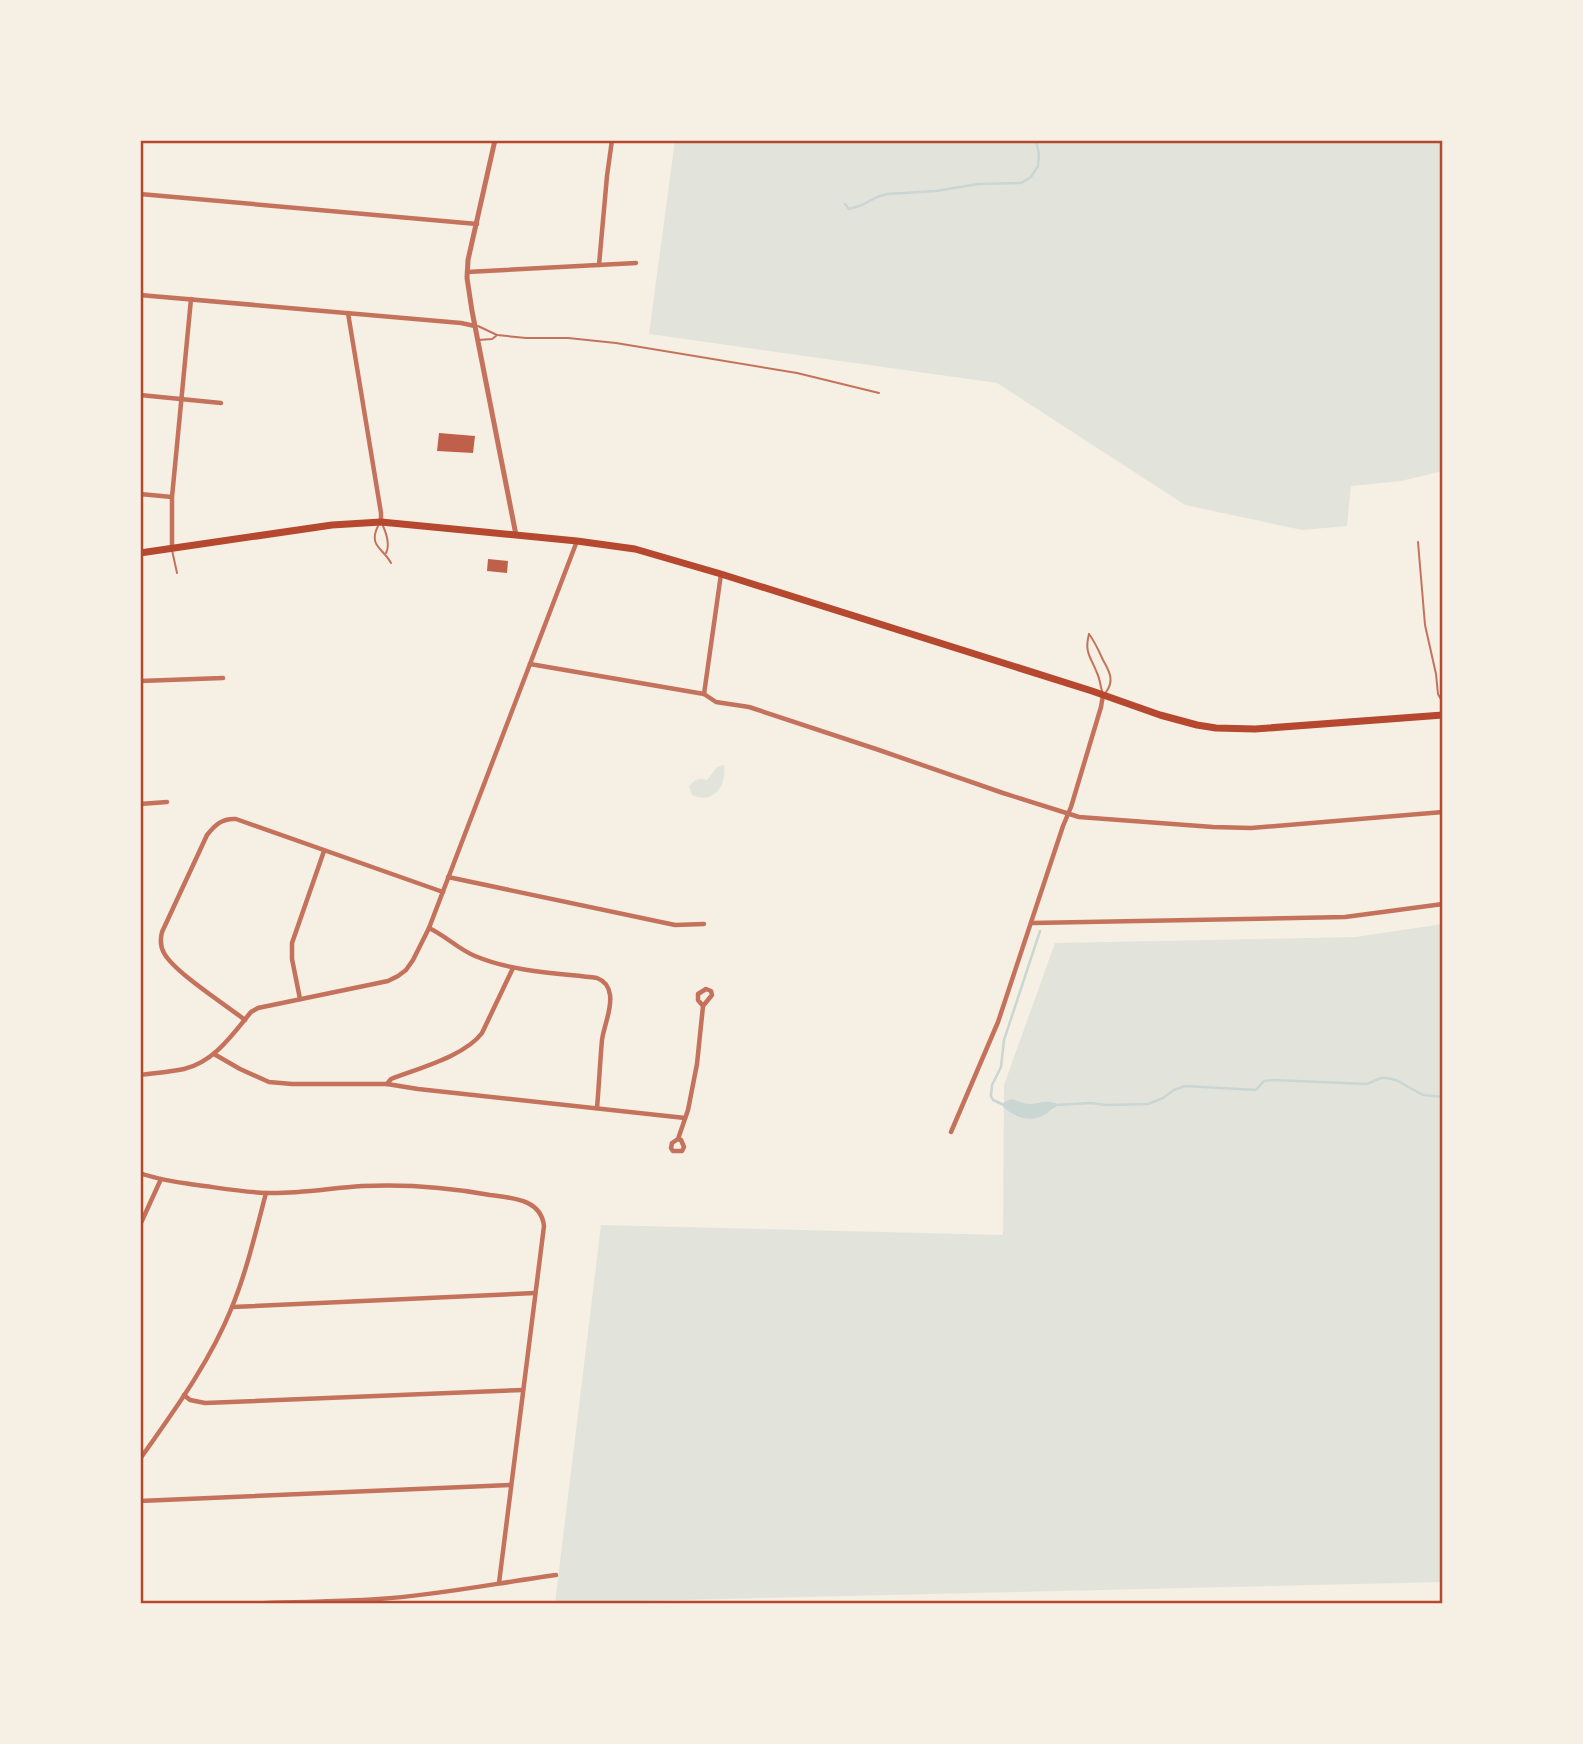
<svg xmlns="http://www.w3.org/2000/svg" width="1583" height="1744" viewBox="0 0 1583 1744" font-family="'Space Grotesk',sans-serif">
  <style>
    .green { fill: #e2e4dc }
    .water { fill: #c9d6d2 }
    .lines { fill: none; stroke-linecap: round; stroke-linejoin: round }
    .stream { stroke: #c9d6d2; stroke-width: 2.5 }
    .building { fill: #bf614a }
    .service { stroke: #c5725c; stroke-width: 2 }
    .minor { stroke: #c5725c; stroke-width: 4.5 }
    .tertiary { stroke: #c5725c; stroke-width: 5 }
    .primary { stroke: #b5482f; stroke-width: 7 }
    .neatline { fill: none; stroke: #b5482f; stroke-width: 2.5 }
  </style>
  <rect width="100%" height="100%" fill="#f6efe4"/>
  <g class="green">
    <polygon points="675,140 1443,140 1443,471 1401,481 1351,486 1347,526 1302,530 1185,505 997,383 649,334"/>
    <path d="M724 765C727 785 714 805 692 795L689 786C696 779 698 777 707 780L717 767Z"/>
    <polygon points="1443,924 1443,1582 555,1603 601,1225 1003,1235 1004,1085 1055,943 1355,937"/>
  </g>
  <path class="water" d="M1012 1099C1018 1101 1024 1104 1031 1104 1042 1103 1044 1100 1056 1103V1107C1053 1108 1050 1110 1047 1113 1032 1124 1016 1118 1003 1107L1004 1102Z"/>
  <g class="lines">
    <g class="stream">
      <polyline points="845,204 849,209 862,205 877,197 887,194 936,191 978,184 1021,183 1031,177 1038,166 1039,155 1036,140"/>
      <polyline points="1004,1105 993,1100 991,1096 992,1085 1001,1067 1004,1040 1040,931"/>
      <polyline points="1056,1105 1091,1103 1106,1105 1148,1104 1163,1098 1174,1090 1185,1086 1256,1090 1264,1081 1273,1080 1367,1084 1381,1078 1387,1078 1396,1080 1423,1095 1443,1097"/>
    </g>
  </g>
  <g class="building">
    <polygon points="439,433 475,436 473,453 437,451"/>
    <polygon points="488,559 508,561 507,573 487,571"/>
  </g>
  <g class="lines">
    <g class="service">
      <polyline points="478,326 497,335 526,338 568,338 616,343 797,373 879,393"/>
      <polyline points="478,340 492,339 496,336"/>
      <path d="M378 526C368 546 383 548 391 563"/>
      <path d="M383 526C387 535 390 545 386 553"/>
      <polyline points="1418,542 1425,625 1436,674 1438,694 1443,703"/>
      <polyline points="172,550 177,573"/>
      <path d="M1089 634C1095 642 1099 651 1103 660 1109 671 1115 680 1106 692"/>
      <path d="M1089 634C1084 653 1091 657 1097 673 1100 679 1100 685 1102 691"/>
    </g>
    <g class="minor">
      <polyline points="140,194 477,224"/>
      <polyline points="599,265 607,176 612,140"/>
      <polyline points="467,272 636,263"/>
      <polyline points="140,295 461,323 475,326"/>
      <polyline points="348,313 381,513 381,521"/>
      <polyline points="140,395 221,403"/>
      <polyline points="140,494 172,497"/>
      <polyline points="172,548 172,497 191,299"/>
      <polyline points="530,664 704,694 716,702 749,707 876,749 1003,793 1079,817 1213,827 1251,828 1443,812"/>
      <polyline points="140,681 223,678"/>
      <polyline points="704,694 721,574"/>
      <polyline points="140,804 167,802"/>
      <polyline points="448,877 675,925 704,924"/>
      <polyline points="1032,923 1345,917 1443,904"/>
      <path d="M429 928C446 936 458 949 475 956 513 972 557 973 597 978 605 981 609 987 610 995 612 1010 604 1025 602 1040 600 1062 599 1085 597 1108"/>
      <polyline points="300,999 292,959 292,943 324,851"/>
      <path d="M245 1020C226 1005 174 972 164 953 160 946 160 940 162 932L207 835C215 825 222 818 236 819L443 892"/>
      <polyline points="214,1054 240,1069 269,1082 292,1084 387,1084 418,1089 685,1118"/>
      <path d="M140 1075C155 1073 170 1072 184 1069 214 1062 233 1034 251 1012L258 1008 388 981 398 976 406 970 413 960 429 928 577 541"/>
      <path d="M387 1084 391 1079C419 1068 465 1056 482 1033L513 968"/>
      <polyline points="951,1132 998,1022 1063,826 1071,807 1101,707 1103,695"/>
      <polyline points="678,1139 681,1140 684,1147 682,1151 673,1151 671,1148 672,1143 678,1139 688,1110 697,1064 703,1006 712,995 711,991 706,989 698,994 698,1000 703,1006"/>
      <path d="M140 1173C158 1180 178 1182 197 1185 220 1188 243 1192 266 1193 299 1194 330 1188 362 1186 405 1184 447 1187 490 1195 512 1198 541 1199 544 1226L499 1583"/>
      <polyline points="140,1225 161,1179"/>
      <polyline points="232,1307 535,1293"/>
      <polyline points="184,1395 190,1400 205,1403 523,1390"/>
      <path d="M140 1459C174 1411 210 1362 232 1307 247 1270 256 1231 266 1193"/>
      <polyline points="140,1501 510,1485"/>
      <path d="M239 1604C286 1602 333 1602 379 1599 439 1595 497 1583 556 1575"/>
    </g>
    <polyline class="tertiary" points="495,140 468,260 467,278 472,311 516,535"/>
    <polyline class="primary" points="140,553 332,525 381,522 577,541 635,549 721,574 1092,691 1160,715 1197,725 1216,728 1255,729 1443,715"/>
  </g>
  <rect width="1583" height="1744" fill="none" stroke="#f6efe4" stroke-width="284"/>
  <rect x="142" y="142" width="1299" height="1460" class="neatline"/>
</svg>
